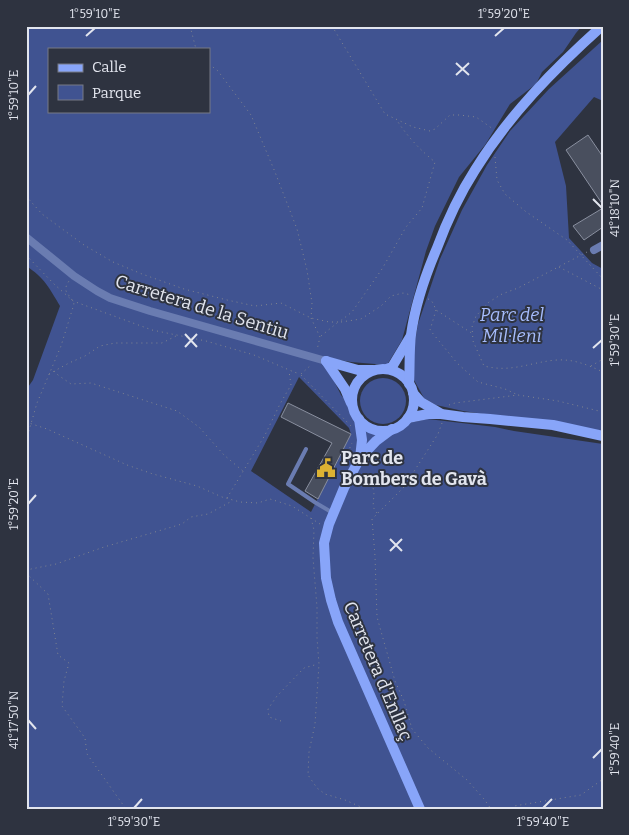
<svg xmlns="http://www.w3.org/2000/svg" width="629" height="835" viewBox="0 0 629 835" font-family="Bitter,serif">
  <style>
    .green { fill: #405391; fill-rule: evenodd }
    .building { fill: #494f5e; stroke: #898f9f }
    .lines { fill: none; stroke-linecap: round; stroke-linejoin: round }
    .path { stroke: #818590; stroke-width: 1; stroke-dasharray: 1 4; stroke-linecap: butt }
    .lane { stroke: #6a7cb1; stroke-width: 4 }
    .street { stroke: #6a7cb1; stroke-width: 8 }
    .secondary { stroke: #88a5f9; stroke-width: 10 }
    .ticks { fill: none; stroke: #e2e5ee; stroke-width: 2 }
    .labels { text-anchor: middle; stroke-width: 4; stroke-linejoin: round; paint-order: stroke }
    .street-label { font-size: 18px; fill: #e2e5ee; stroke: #2e3340 }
    .park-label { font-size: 18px; font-style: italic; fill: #a6bcfc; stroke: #2e3340 }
    .poi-label { font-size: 18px; font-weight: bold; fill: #e2e5ee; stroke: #2e3340; text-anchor: start }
    .neatline { fill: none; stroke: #e2e5ee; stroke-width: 2 }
    .ticks-label { font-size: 12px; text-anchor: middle; fill: #e2e5ee }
  </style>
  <rect width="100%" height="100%" fill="#2e3340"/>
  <g class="green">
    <path d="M26 26H582L576 33 563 52 542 72 536 84 510 104 485 145 459 177 435 226 426 251 402 340 387 365 351 362 322 357 341 395 381 440 409 423 428 419 495 427 514 431 603 444V809H26V390L33 380 60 306C50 289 44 277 26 266ZM49 49H209V111H49ZM299 377 349 428 351 434 311 512 251 471Z"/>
    <polygon points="603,40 603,101 594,97 555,142 566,186 569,238 592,263 603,269 603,431 463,411 436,405 424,398 414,380 412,359 418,324 440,259 462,210 487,165 510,131 549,89"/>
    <circle cx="383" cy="401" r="23"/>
  </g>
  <g class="building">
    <polygon points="588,135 603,157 603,205 566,150"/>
    <polygon points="603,208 603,227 584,240 573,226"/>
    <polygon points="288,403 351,434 318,499 305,491 332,443 281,417"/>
  </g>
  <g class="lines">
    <g class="path">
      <polyline points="190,26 196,49"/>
      <polyline points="332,26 385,114 413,127 430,131 435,129 450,115 459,115 476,117 493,129"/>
      <polyline points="209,64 218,71 251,115 275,172 297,229 307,270 312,303 311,318 320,337 317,350"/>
      <polyline points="495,157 497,180 505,194 525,211 567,240 603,279"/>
      <path d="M26 196 42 214 84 245 113 262 142 274 184 289 227 300 255 306 281 303 311 318 329 322H339L352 312 382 269 406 227 422 208 435 162C419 149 407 136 396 119"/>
      <path d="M587 252 518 288 502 294 489 302 476 316 472 327 473 341 484 366C512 373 530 362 557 360 574 359 588 365 603 372"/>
      <polyline points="26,255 54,284 73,301 152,330 206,341 254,355 294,372 300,374"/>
      <polyline points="559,267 603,290"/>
      <path d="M428 299C433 300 434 306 436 310L473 334"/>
      <polyline points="436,310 430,330 457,363 478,382 505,389 518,395"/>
      <polyline points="341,322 361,319 381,306 391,296 403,293 411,295"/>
      <polyline points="321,336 337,323"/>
      <polyline points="591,366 603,359"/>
      <polyline points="54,371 58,375 71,384 91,383 177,411 199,427 224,455 244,472"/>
      <polyline points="49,374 69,363 85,356 100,346 115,343 162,343 176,336"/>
      <polyline points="301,374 311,365"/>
      <polyline points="301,375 351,426"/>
      <polyline points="449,405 455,403 518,395 558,401 603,412"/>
      <polyline points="26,422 47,429 127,465 153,474 197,486 222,497 240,502 258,503 270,499 292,506 320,524"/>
      <polyline points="442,423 438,434 404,487 372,519 375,556 377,617 395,681 404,701 412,729 428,748 467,780 484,799 491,809"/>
      <path d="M26 441 37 403 61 346 74 304C70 293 61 293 69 281"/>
      <polyline points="346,465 343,463 352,443"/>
      <polyline points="362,474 372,480 374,494 373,507 377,513"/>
      <polyline points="227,498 265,435 280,404 291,385 289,371"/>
      <polyline points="311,518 314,530 313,558 317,607 317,638 319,664 315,724 309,752 308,775 317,788 325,794 345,800 361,807 362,809"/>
      <polyline points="26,571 31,569 56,564 104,547 182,524 191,517 208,514 232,501"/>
      <polyline points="26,573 48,594 58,655 69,663 64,681 62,706 85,738 87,754 126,809"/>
      <polyline points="281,721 269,717 268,709 277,696 304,668 318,664"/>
      <polyline points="512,809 514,806 581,795 603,779"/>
    </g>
    <polyline class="lane" points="306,449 288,484 316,503 333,513"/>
    <g class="street">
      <polyline points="26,237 74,276 97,291 110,298 150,311 326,361"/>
      <polyline points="594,250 603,245"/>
    </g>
    <g class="secondary">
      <polyline points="326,361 345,389 351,403"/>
      <polyline points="326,361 358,370 373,370"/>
      <polyline points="387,369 392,367 410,337"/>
      <circle cx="383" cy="400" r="31"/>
      <path d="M409 384C410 368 409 351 411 335 415 305 425 276 437 248 447 221 459 195 475 170 509 115 554 69 602 26"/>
      <polyline points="413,393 421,402 440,413"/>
      <polyline points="408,418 428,414 441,414 463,417 490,419 553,425 603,436"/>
      <polyline points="359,419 362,440 360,458"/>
      <polyline points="392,429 376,441 360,458 344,488 329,524 324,543 326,578 331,600 338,622 420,809"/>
    </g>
  </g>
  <path class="ticks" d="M86 36 95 28M495 36 504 28M456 63 469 75M456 75 469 63M28 95 36 86M593 199 602 208M185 334 197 347M185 347 197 334M593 348 602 340M28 504 36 495M390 539 402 551M390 551 402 539M28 720 36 729M593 758 602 749M134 808 142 799M543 808 552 799"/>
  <defs>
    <g id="civic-bare" transform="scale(1.5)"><path d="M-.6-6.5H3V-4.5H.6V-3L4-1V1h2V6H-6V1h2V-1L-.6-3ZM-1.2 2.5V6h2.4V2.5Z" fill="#dcb233" stroke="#2e3340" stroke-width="2.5" paint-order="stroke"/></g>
  </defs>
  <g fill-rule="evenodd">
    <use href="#civic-bare" x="326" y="468"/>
  </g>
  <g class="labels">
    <g class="street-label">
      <text transform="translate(202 307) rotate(17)" y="6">Carretera de la Sentiu</text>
      <text transform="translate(378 671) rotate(67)" y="6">Carretera d'Enllaç</text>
    </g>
    <g class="park-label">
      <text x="512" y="321">Parc del<tspan x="512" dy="21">Mil·leni</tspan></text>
    </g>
    <g class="poi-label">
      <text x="341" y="464">Parc de<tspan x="341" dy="21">Bombers de Gavà</tspan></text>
    </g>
  </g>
  <rect width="629" height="835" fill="none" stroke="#2e3340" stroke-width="55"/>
  <rect x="48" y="48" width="162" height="65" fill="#2e3340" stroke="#767a86"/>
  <rect x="58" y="64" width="25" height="8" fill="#88a5f9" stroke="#767a86"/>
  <text x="92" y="72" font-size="15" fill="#e2e5ee">Calle</text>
  <rect x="58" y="85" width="25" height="15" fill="#405391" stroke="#767a86"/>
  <text x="92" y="98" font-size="15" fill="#e2e5ee">Parque</text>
  <rect x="28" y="28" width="574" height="780" class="neatline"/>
  <g class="ticks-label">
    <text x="95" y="18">1°59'10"E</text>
    <text x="504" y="18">1°59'20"E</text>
    <text transform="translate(14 95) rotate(-90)" y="4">1°59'10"E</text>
    <text transform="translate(615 208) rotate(-90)" y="4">41°18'10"N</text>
    <text transform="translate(615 340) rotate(-90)" y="4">1°59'30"E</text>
    <text transform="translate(14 504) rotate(-90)" y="4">1°59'20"E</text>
    <text transform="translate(14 720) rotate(-90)" y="4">41°17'50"N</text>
    <text transform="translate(615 749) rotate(-90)" y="4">1°59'40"E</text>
    <text x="134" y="826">1°59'30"E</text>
    <text x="543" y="826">1°59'40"E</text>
  </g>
</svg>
